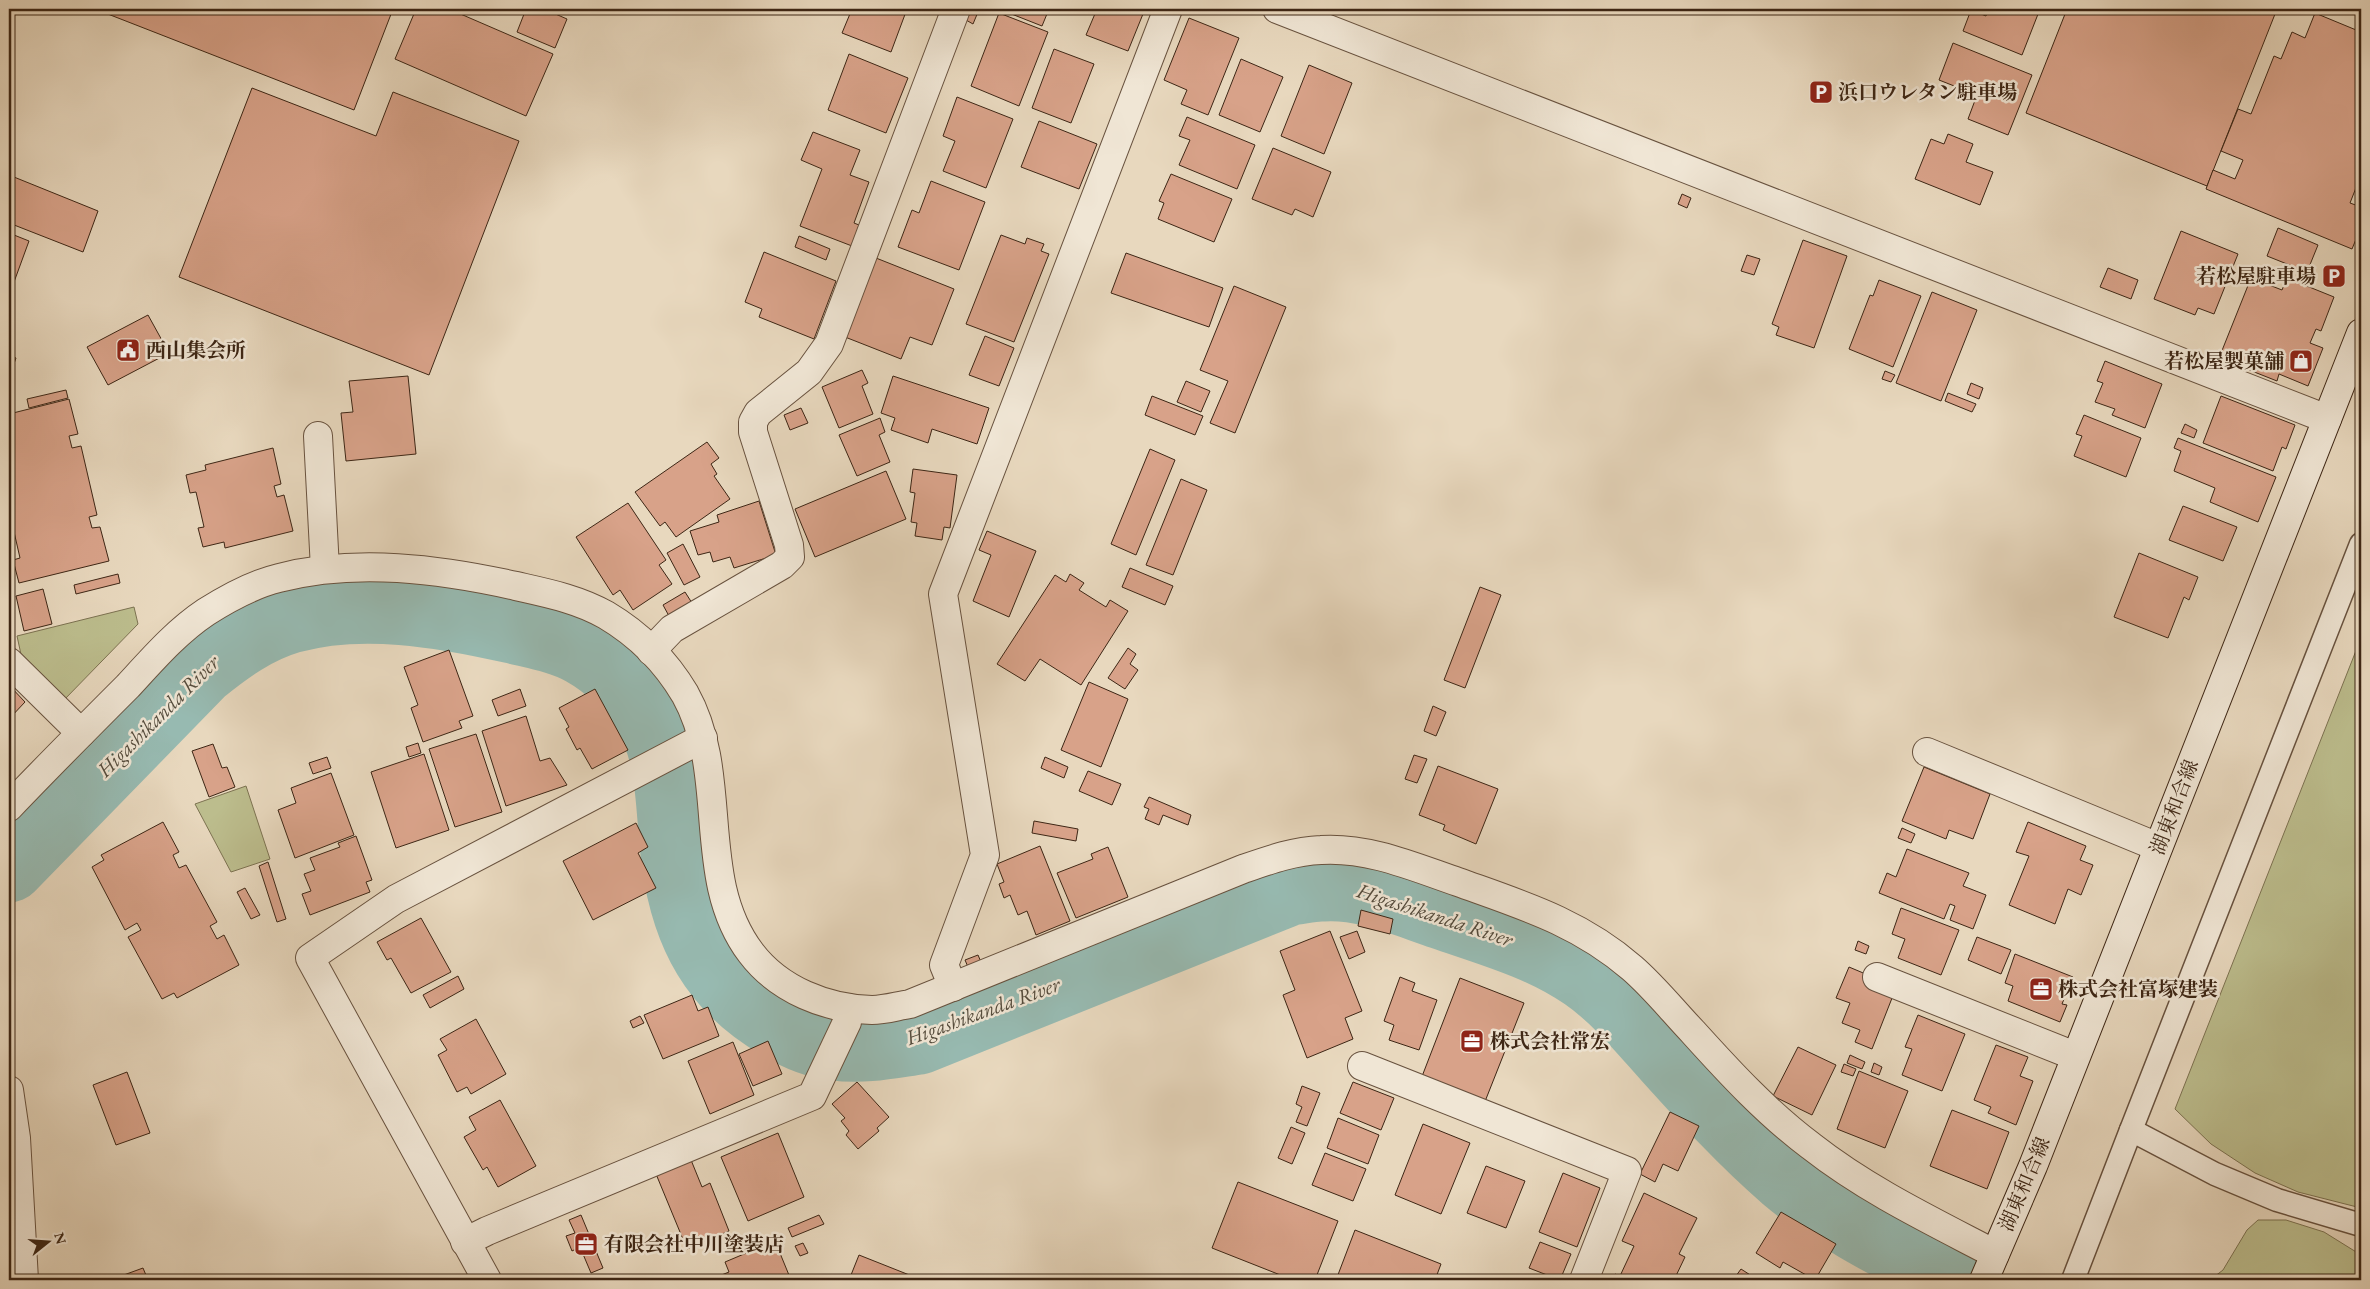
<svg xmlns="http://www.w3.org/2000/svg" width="2370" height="1289" viewBox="0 0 2370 1289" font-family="'EB Garamond','Noto Serif JP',serif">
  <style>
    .green { fill: #bcbd8d; stroke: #7c7251 }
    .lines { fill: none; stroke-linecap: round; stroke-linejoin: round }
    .river { stroke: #97bab1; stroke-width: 71 }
    .building { fill: #d8a289; stroke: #3d2615 }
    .lane-casing { stroke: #68523f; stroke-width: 25 }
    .street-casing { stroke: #68523f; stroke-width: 30 }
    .secondary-casing { stroke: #3d2615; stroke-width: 30 }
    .lane { stroke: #f0e6d5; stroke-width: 22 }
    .street { stroke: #f0e6d5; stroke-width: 28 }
    .secondary { stroke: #f0e6d5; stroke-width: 28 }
    .labels { text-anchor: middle; stroke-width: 5; stroke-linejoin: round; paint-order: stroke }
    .poi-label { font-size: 20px; font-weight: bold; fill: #3d2615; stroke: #f0e6d5; text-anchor: start }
    .street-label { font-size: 20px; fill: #3d2615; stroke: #f0e6d5 }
    .water-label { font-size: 21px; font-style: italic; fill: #544b3c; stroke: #f0e6d5 }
  </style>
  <rect width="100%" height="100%" fill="#e8d8be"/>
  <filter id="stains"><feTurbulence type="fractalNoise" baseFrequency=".004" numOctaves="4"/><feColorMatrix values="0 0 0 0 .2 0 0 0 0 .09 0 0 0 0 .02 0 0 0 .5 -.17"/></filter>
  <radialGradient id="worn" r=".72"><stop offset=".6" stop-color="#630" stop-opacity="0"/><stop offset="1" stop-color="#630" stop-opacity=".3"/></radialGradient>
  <g class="green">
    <polygon points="134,607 138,624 64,700 22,659 17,636"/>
    <polygon points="2361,638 2361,1208 2298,1192 2255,1173 2211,1144 2175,1109"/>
    <polygon points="246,786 270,859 231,872 195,804"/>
    <polygon points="2258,1220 2286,1220 2324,1232 2361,1255 2361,1280 2210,1280 2223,1270 2247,1230"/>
  </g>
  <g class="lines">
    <path class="river" d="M9 867 201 670C228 648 256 628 290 618 361 598 442 612 512 628 537 634 561 638 583 650 610 665 631 687 647 712 675 757 670 812 677 862 687 934 715 987 779 1024 795 1034 816 1043 835 1045 863 1049 891 1043 919 1039L1290 890C1300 889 1311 886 1322 886 1363 883 1403 901 1442 914 1491 931 1542 945 1585 975 1617 997 1642 1028 1668 1057 1705 1098 1743 1140 1786 1177 1837 1220 1898 1249 1957 1280"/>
  </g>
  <g class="building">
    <polygon points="95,9 393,9 354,110"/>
    <polygon points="416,9 449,9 553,54 526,116 395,59"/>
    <polygon points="526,9 544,9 567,19 555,48 517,32"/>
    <polygon points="852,9 907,9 891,52 842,33"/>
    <polygon points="970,9 978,12 973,24 966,20"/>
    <polygon points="1011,9 1049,9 1042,26 1009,13"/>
    <polygon points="1097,9 1145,9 1128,51 1086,35"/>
    <polygon points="1989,9 2040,9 2022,55 1963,31 1971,10 1986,16"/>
    <polygon points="2067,9 2277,9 2207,186 2026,113"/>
    <polygon points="999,13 1048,32 1019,106 971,86"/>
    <polygon points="2315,13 2361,32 2361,175 2350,203 2361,207 2361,227 2352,249 2206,189 2213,170 2235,179 2243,160 2221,151 2238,109 2251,114 2274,56 2281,59 2292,32 2305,38"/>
    <polygon points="1189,18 1239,38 1208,115 1181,104 1187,90 1164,80"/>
    <polygon points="1953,43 2032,75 2008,135 1968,119 1977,95 1939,80"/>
    <polygon points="1054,49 1094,64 1071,123 1032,108"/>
    <polygon points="849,54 908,78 886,133 828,110"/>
    <polygon points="1241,59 1283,77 1260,132 1219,115"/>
    <polygon points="1309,65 1352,83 1324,154 1281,136"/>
    <polygon points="252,88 376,136 393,92 519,141 429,375 179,277"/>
    <polygon points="957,97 1013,119 986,188 943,171 955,141 943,136"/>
    <polygon points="1187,117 1255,145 1237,189 1179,165 1190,140 1179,136"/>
    <polygon points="1039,121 1097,144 1079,189 1021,167"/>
    <polygon points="813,132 860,150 850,175 869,182 854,223 859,225 852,246 800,226 822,169 801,160"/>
    <polygon points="1948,134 1973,144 1966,162 1993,172 1980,205 1915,179 1931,139 1944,144"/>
    <polygon points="1273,148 1331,172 1313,217 1295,209 1292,215 1252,199"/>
    <polygon points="1171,174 1232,199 1214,242 1158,219 1164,203 1159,201"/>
    <polygon points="9,175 98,211 83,252 9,223"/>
    <polygon points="931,181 985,202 959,270 898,247 912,210 919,213"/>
    <polygon points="1682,194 1691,198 1687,208 1678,204"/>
    <polygon points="2278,228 2318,245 2307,272 2267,256"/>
    <polygon points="2181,231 2238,254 2214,314 2198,308 2195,315 2154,299"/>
    <polygon points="9,233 29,241 10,293 9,293"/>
    <polygon points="1001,235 1025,244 1027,238 1044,244 1041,251 1049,254 1014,342 966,324"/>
    <polygon points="799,236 830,249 826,260 795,247"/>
    <polygon points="1803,240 1847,256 1814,348 1776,335 1779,327 1772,324"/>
    <polygon points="764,252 836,281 814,339 759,317 762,309 745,302"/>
    <polygon points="1126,253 1223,288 1209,327 1111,293"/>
    <polygon points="1747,255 1760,259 1754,275 1741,271"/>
    <polygon points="876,258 954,289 932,345 910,337 901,359 845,337"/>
    <polygon points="2108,268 2138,280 2131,299 2100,287"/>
    <polygon points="2251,278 2282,290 2287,278 2334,297 2321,331 2316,329 2310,343 2323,348 2308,386 2279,374 2277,381 2219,358"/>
    <polygon points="1879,280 1921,296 1893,367 1849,349 1870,295 1873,296"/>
    <polygon points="1234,286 1286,307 1235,433 1210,423 1228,381 1200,370"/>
    <polygon points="1932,292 1977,310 1941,401 1896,383"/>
    <polygon points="148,315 169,353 108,385 87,347"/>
    <polygon points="985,336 1014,348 999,386 969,375"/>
    <polygon points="9,355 16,358 10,375 9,375"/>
    <polygon points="2105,361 2162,384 2145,428 2112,415 2115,409 2095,402 2103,383 2097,381"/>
    <polygon points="862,370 868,383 862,386 873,414 839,428 822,387"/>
    <polygon points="1885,371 1895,375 1891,382 1882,379"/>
    <polygon points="408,376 416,454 346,461 341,413 353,412 349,381"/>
    <polygon points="893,376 989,408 977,444 932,429 928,443 891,430 895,418 881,413"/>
    <polygon points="1186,381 1210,391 1201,412 1177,402"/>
    <polygon points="1971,383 1983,388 1979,399 1967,394"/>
    <polygon points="66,390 68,398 29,408 27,399"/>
    <polygon points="1948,393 1976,404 1972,412 1945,401"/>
    <polygon points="1152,396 1203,416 1195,435 1145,415"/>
    <polygon points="2221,396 2295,425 2286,449 2282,447 2273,471 2203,443"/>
    <polygon points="69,399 78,434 69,436 72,448 81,446 97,515 89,517 92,528 100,527 109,561 19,583 13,560 20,558 12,523 9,524 9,414"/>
    <polygon points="801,408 808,423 790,430 784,415"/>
    <polygon points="2084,415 2141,438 2126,477 2074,456 2082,436 2076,434"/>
    <polygon points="880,418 885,432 879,435 890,462 857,476 839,435"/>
    <polygon points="2185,424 2197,430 2194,438 2181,433"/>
    <polygon points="2178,438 2276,477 2258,522 2210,502 2215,488 2174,471 2181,451 2174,448"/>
    <polygon points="707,442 719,458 711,464 717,474 714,476 730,499 676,537 665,522 660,526 635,492"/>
    <polygon points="273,448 281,484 274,486 277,497 284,495 293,531 225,548 224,542 203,547 198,528 204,527 196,492 190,493 186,475 206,470 205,465"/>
    <polygon points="1150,449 1175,460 1136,555 1111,544"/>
    <polygon points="913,469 957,475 950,528 944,527 942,540 915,536 917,523 911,522 915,493 910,492"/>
    <polygon points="886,471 906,519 815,557 795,509"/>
    <polygon points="1181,479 1207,490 1173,575 1146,565"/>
    <polygon points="759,501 776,555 734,568 730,557 713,562 710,552 698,555 690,531 719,522 717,515"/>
    <polygon points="628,503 666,560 659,565 672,584 633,610 620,590 613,595 576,537"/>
    <polygon points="2183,506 2237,527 2223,561 2169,540"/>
    <polygon points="987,531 1036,551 1009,617 973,601 991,555 979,550"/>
    <polygon points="683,544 700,577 684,585 667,553"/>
    <polygon points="2139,553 2198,577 2189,600 2184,597 2168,638 2114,617"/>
    <polygon points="1130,568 1173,586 1165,605 1122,587"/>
    <polygon points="118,574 120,583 76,594 74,585"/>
    <polygon points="1070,574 1084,583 1079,590 1106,607 1110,600 1128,611 1081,685 1040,659 1025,681 997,664 1055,575 1066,582"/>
    <polygon points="1480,587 1501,595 1465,688 1444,680"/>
    <polygon points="43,589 52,624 24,631 16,596"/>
    <polygon points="685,592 692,603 669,616 663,605"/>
    <polygon points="1128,648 1136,654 1130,664 1138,670 1125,689 1108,678"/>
    <polygon points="449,650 473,716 459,721 462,728 423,742 411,708 418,705 404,667"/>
    <polygon points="1089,682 1128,699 1101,767 1061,750"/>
    <polygon points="9,685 25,702 9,719"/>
    <polygon points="520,689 526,706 498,716 492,700"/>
    <polygon points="595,689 628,750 592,769 580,748 577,750 566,729 569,727 559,708"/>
    <polygon points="1433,706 1446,712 1436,736 1424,731"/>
    <polygon points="526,716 540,761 550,758 567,785 506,806 482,731"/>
    <polygon points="476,734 502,812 455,827 429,749"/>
    <polygon points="418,743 421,753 409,757 406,747"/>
    <polygon points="213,744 222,768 227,767 235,787 209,797 192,751"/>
    <polygon points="424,754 449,830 396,848 371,772"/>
    <polygon points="1414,755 1427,759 1417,783 1405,779"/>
    <polygon points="327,757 331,768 313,774 309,763"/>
    <polygon points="1045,757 1068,767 1064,778 1041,768"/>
    <polygon points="1438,766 1498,789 1476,844 1443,830 1445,825 1419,815"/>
    <polygon points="1924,767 1990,794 1973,839 1949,830 1946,839 1902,821"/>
    <polygon points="1088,771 1121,784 1112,805 1079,791"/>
    <polygon points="331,773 354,835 295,858 278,810 296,803 291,788"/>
    <polygon points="1149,797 1191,815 1188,825 1163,815 1159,825 1145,819 1149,809 1144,807"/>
    <polygon points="1034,821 1078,829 1076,841 1032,833"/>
    <polygon points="163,822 179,852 173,855 179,868 186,865 217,922 210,926 217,939 224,935 239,965 177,998 174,993 162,999 128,937 141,930 137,923 125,930 92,867 104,860 101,855"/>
    <polygon points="2028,822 2086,846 2080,860 2093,865 2081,895 2068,889 2055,924 2009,905 2029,856 2016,852"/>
    <polygon points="636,823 648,847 638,853 656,888 593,920 563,861"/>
    <polygon points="1902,828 1915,834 1911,843 1898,838"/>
    <polygon points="356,836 372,880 366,882 370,892 310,915 302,894 311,891 304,874 315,870 310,858 340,847 338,843"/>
    <polygon points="1040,846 1070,921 1036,935 1027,911 1018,915 1010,895 1004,898 999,884 1004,882 997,864"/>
    <polygon points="1108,847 1128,897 1076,918 1057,873 1093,859 1091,854"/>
    <polygon points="1907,849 1969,873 1963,886 1986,895 1973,929 1950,920 1955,906 1950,904 1944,919 1879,893 1887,873 1896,877"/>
    <polygon points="268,862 286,919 277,922 259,866"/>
    <polygon points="245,888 260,915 251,919 237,892"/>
    <polygon points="1901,908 1959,930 1941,975 1898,958 1905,939 1892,934"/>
    <polygon points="1361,910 1393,919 1390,934 1358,926"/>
    <polygon points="421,918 451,972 411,993 391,958 387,960 377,942"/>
    <polygon points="1330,931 1362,1011 1345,1018 1353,1039 1307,1058 1283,995 1295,990 1280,951"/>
    <polygon points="1357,931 1365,952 1349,959 1340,937"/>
    <polygon points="1977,937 2011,950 2001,974 1968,960"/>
    <polygon points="1858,941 1869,946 1866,954 1855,950"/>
    <polygon points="2015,954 2073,977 2062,1004 2067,1005 2060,1022 2008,1001 2013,986 2005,983"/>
    <polygon points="978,955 981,962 968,967 965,960"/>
    <polygon points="1849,967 1868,975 1894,993 1872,1049 1855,1042 1860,1030 1842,1023 1850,1003 1836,998"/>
    <polygon points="458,976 464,989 430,1008 423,995"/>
    <polygon points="1400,977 1415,983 1412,991 1437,1000 1419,1050 1389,1040 1394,1025 1384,1021"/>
    <polygon points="1460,978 1524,1003 1484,1104 1421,1079"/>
    <polygon points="692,995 698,1011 708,1007 719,1036 663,1059 644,1015"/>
    <polygon points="1918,1015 1965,1034 1942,1091 1902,1075 1912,1049 1905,1047"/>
    <polygon points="640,1016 644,1023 633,1028 630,1021"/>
    <polygon points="476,1019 506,1074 471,1094 467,1087 457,1092 438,1055 447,1050 440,1039"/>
    <polygon points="768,1041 782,1074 753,1086 739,1054"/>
    <polygon points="733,1042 754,1095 710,1114 688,1061"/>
    <polygon points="1996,1045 2028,1057 2020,1076 2033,1081 2016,1125 1988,1113 1991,1107 1974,1100"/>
    <polygon points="1798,1047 1836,1065 1812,1115 1773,1096"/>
    <polygon points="1850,1055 1865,1062 1862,1069 1847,1063"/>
    <polygon points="1874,1063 1882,1067 1879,1075 1871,1072"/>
    <polygon points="1844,1064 1856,1069 1853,1076 1841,1072"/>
    <polygon points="1859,1071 1908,1091 1885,1148 1837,1129"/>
    <polygon points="127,1072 150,1133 116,1145 93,1085"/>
    <polygon points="857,1082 889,1117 877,1128 879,1131 858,1149 846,1135 849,1131 841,1121 845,1118 832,1104"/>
    <polygon points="1353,1082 1394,1098 1381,1130 1340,1113"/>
    <polygon points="1302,1086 1320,1093 1307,1126 1296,1122 1302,1107 1296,1104"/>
    <polygon points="500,1100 536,1166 498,1187 487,1167 483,1170 464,1137 476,1130 469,1117"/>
    <polygon points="1952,1110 2009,1132 1987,1189 1930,1166"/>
    <polygon points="1670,1112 1699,1126 1678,1171 1663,1164 1655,1182 1640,1174"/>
    <polygon points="1338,1118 1379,1135 1368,1164 1327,1148"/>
    <polygon points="1423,1124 1470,1143 1441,1214 1395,1195"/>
    <polygon points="1291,1127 1305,1133 1292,1164 1278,1158"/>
    <polygon points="778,1133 804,1197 748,1221 721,1157"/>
    <polygon points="1325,1153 1366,1169 1353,1201 1312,1185"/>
    <polygon points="691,1160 702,1187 710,1183 729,1231 687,1249 656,1174"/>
    <polygon points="1486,1166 1525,1181 1506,1228 1467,1213"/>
    <polygon points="1563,1173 1600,1188 1577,1247 1539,1232"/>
    <polygon points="1238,1182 1338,1221 1315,1280 1293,1280 1212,1248"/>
    <polygon points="1644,1193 1697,1218 1679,1254 1685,1257 1674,1280 1612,1280 1615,1274 1620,1276 1634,1246 1622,1241"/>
    <polygon points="1781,1212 1836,1244 1815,1280 1783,1262 1780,1268 1756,1253"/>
    <polygon points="581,1215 603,1268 591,1273 580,1247 572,1251 566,1236 575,1233 569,1220"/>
    <polygon points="819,1215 824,1224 792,1237 788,1228"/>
    <polygon points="1355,1230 1441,1264 1435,1280 1336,1280"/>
    <polygon points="775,1241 791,1280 709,1280 729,1272 725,1262"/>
    <polygon points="1540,1242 1571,1254 1560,1280 1529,1268"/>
    <polygon points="803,1243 808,1253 800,1256 795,1246"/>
    <polygon points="859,1255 922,1280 849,1280"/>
    <polygon points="143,1268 148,1280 110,1280"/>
    <polygon points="1741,1269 1758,1280 1733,1280"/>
    <polygon points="563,1275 565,1280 552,1280 552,1279"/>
  </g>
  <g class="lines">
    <g class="lane-casing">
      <g id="lane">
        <polyline points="2361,544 2131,1130 2215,1174 2277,1200 2361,1225"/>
        <polyline points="2073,1280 2131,1130"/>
      </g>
    </g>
    <g class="street-casing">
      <g id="street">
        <polyline points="1277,9 2327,419"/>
        <polyline points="318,436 325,569"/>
        <polyline points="651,651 672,629 782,565 790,557 789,545 753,432 753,422 758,413 809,372 829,344 956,9"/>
        <polyline points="9,662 81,733"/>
        <polyline points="1927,752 2158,847"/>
        <path d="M9 807C48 766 88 726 128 686 152 660 176 632 206 612 228 598 254 584 279 578 356 558 440 569 516 586 547 593 578 599 606 615 638 634 666 662 685 694 731 776 694 878 751 953 779 990 827 1009 872 1010 885 1010 897 1006 910 1004L1243 869C1269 860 1294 851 1321 850 1369 847 1414 867 1458 882 1522 905 1579 922 1632 968 1654 987 1673 1011 1693 1032 1730 1073 1767 1113 1811 1146 1867 1190 1932 1221 1995 1254"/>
        <polyline points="1877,977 2075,1056"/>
        <polyline points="953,987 944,965 985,855 943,594 1168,9"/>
        <polyline points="1362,1066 1627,1171 1584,1280"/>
        <polyline points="9,1090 16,1138 24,1280"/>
        <polyline points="465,1242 487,1231 812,1096 847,1022 848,1008"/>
        <polyline points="487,1280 310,958 396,899 703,738"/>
      </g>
    </g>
    <g class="secondary-casing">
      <polyline id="secondary" points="1984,1280 2033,1166 2361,333"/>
    </g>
    <use href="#lane" class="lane"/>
    <use href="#street" class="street"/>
    <use href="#secondary" class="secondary"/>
  </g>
  <defs>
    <g id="parking-square" transform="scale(1.25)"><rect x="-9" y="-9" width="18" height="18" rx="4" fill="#8f2418" stroke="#f0e6d5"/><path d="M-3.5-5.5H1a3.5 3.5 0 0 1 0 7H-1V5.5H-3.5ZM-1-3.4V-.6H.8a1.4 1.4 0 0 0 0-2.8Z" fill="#fff"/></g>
    <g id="civic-square" transform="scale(1.25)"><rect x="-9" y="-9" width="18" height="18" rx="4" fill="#8f2418" stroke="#f0e6d5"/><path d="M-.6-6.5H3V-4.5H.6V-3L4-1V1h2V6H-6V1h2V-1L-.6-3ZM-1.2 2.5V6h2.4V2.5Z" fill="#fff"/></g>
    <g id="shop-square" transform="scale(1.25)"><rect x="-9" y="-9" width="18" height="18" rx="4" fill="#8f2418" stroke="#f0e6d5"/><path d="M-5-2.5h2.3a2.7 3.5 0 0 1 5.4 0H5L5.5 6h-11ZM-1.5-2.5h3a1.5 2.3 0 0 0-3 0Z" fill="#fff"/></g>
    <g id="office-square" transform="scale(1.25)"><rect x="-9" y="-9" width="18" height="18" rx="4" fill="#8f2418" stroke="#f0e6d5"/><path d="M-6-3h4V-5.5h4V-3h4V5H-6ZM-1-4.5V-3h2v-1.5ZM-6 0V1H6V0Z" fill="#fff"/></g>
  </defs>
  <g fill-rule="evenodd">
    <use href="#parking-square" x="1821" y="92"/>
    <use href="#parking-square" x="2334" y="276"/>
    <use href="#civic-square" x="128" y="350"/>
    <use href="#shop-square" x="2301" y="361"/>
    <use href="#office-square" x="2041" y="989"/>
    <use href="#office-square" x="1472" y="1041"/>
    <use href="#office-square" x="586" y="1244"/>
  </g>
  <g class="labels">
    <g class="poi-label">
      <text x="1838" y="99">浜口ウレタン駐車場</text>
      <text x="2316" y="283" text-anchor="end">若松屋駐車場</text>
      <text x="146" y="357">西山集会所</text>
      <text x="2284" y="368" text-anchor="end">若松屋製菓舗</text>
      <text x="2058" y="996">株式会社富塚建装</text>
      <text x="1490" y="1048">株式会社常宏</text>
      <text x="604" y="1251">有限会社中川塗装店</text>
    </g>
    <g class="street-label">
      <text transform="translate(2174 807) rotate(-69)" y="7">湖東和合線</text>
      <text transform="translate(2024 1184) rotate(-67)" y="7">湖東和合線</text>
    </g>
    <g class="water-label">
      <text transform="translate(158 716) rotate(-45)" y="7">Higashikanda River</text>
      <text transform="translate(1435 915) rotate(18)" y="7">Higashikanda River</text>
      <text transform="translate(983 1011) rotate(-20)" y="7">Higashikanda River</text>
    </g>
  </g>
  <rect width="2370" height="1289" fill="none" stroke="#e8d8be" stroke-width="30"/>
  <rect x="10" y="10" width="2350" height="1269" fill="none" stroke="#3d2615" stroke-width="2.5"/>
  <rect x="15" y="15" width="2340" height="1259" fill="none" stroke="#3d2615"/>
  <g transform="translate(48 1242) rotate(73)" stroke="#f0e6d5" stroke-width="4" paint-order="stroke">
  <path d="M0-4L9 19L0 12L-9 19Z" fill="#3d2615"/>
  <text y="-8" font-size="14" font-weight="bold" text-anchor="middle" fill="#3d2615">N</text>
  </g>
  <rect width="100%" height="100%" filter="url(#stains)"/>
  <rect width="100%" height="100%" fill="url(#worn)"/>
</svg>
